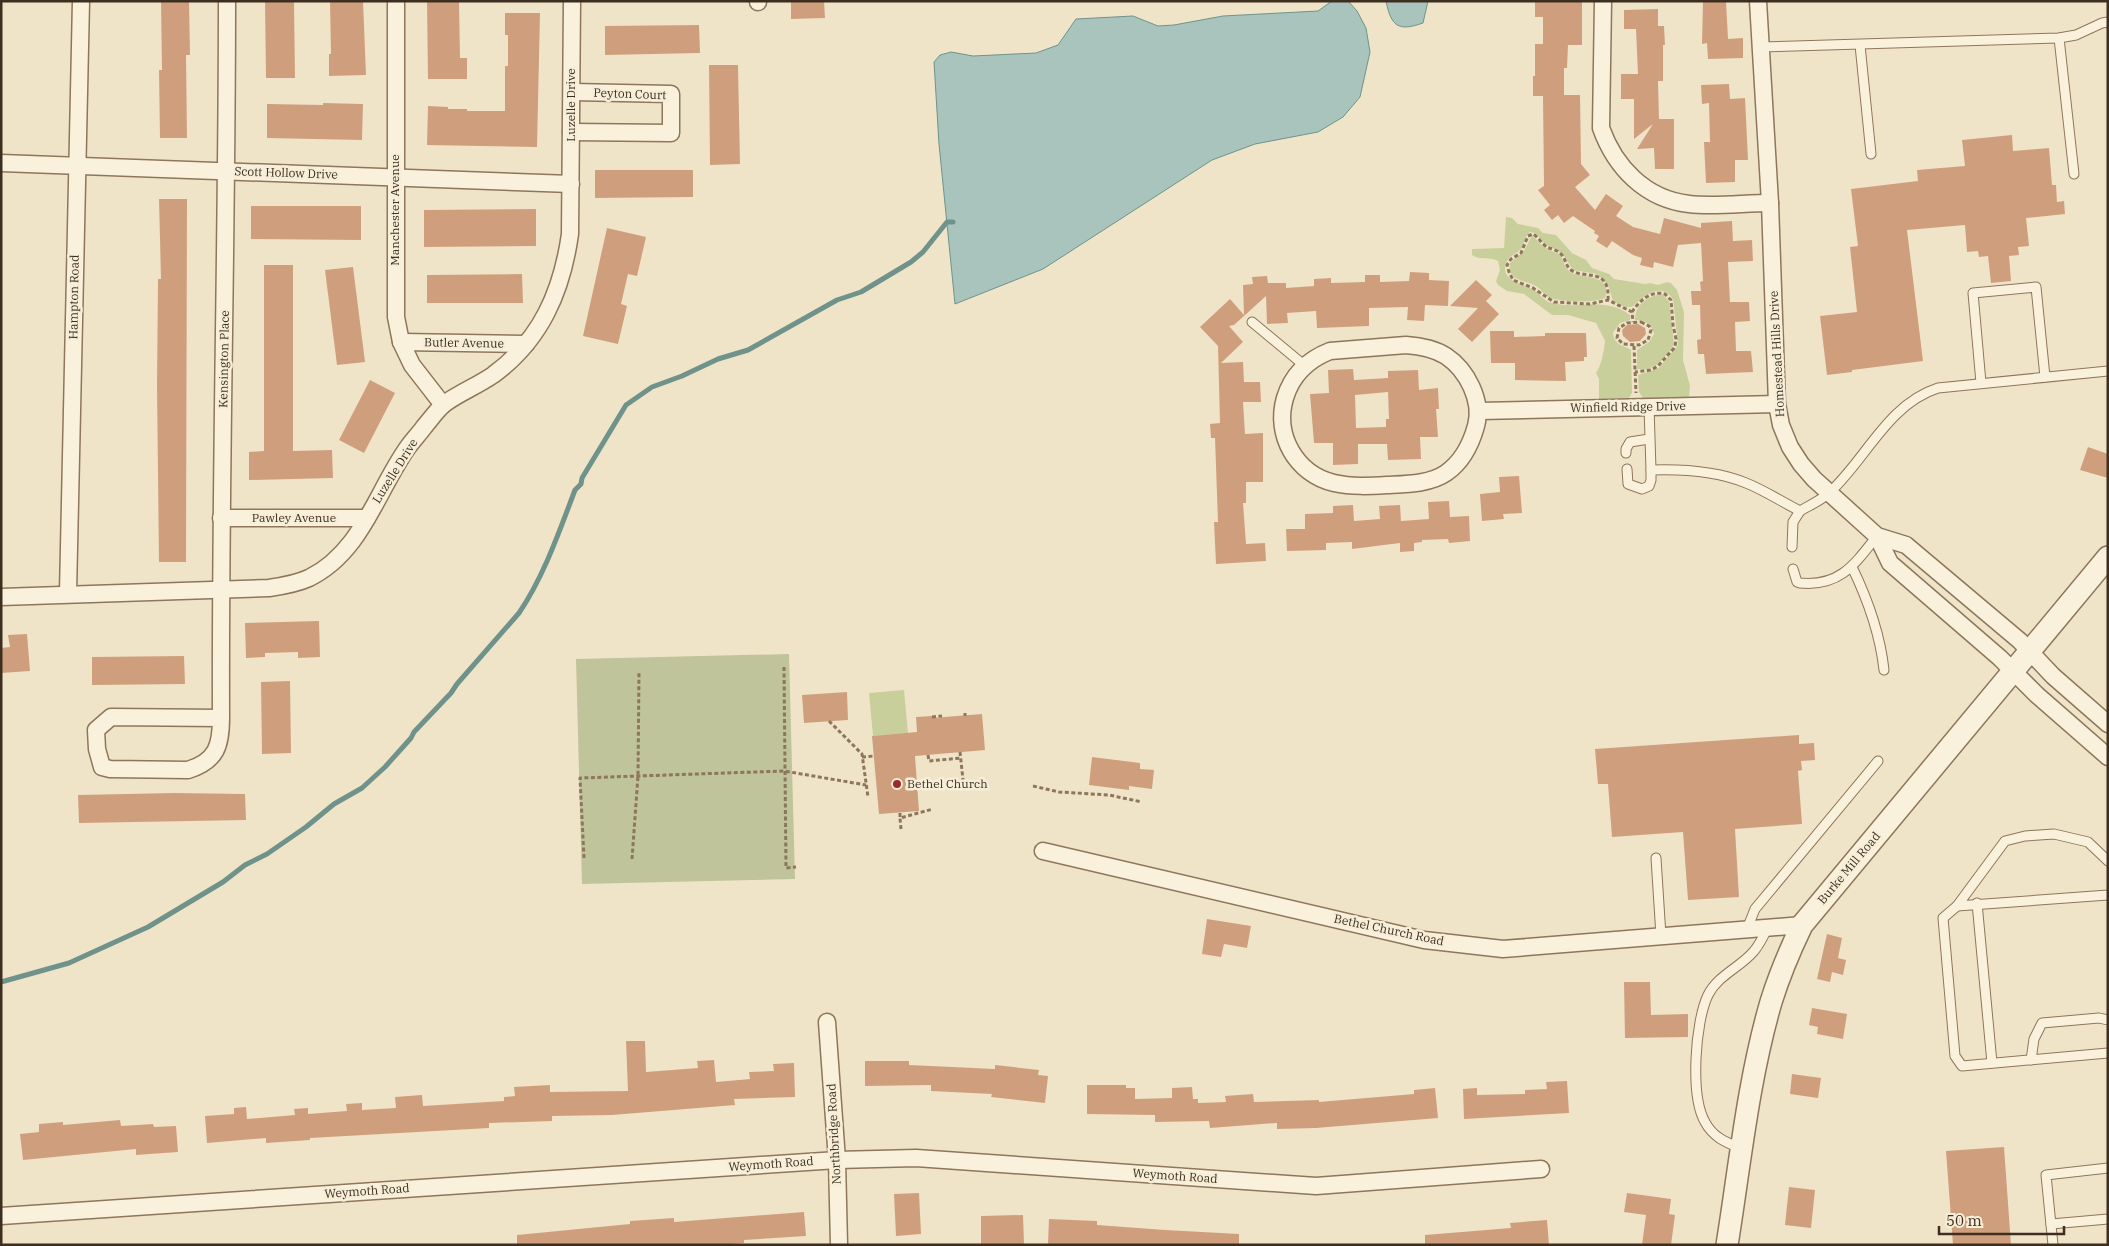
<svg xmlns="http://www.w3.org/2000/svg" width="2109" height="1246" viewBox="0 0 2109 1246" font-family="'IBM Plex Serif',serif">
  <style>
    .green { fill: #c9cf9b }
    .cemetery { fill: #bfc49a }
    .water { fill: #a9c4bc; stroke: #6f938a }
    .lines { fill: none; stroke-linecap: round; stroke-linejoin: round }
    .stream { stroke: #6f938a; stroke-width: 5 }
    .building { fill: #cf9f7d; fill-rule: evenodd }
    .service-casing { stroke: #8d765c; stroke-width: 11 }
    .minor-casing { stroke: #8d765c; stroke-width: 19 }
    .tertiary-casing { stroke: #8d765c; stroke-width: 24 }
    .path { stroke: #8d765c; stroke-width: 3; stroke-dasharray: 4 2.5; stroke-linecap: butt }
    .service { stroke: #faf1dc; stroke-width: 9 }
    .minor { stroke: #faf1dc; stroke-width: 16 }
    .tertiary { stroke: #faf1dc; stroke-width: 21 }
    .poi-dot { fill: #9e2a2b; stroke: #f7eed8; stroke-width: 2 }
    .labels { text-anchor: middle; stroke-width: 5; stroke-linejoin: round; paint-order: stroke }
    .street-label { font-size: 12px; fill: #3d2e20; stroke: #f7eed8 }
    .poi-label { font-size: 12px; fill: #3d2e20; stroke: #f7eed8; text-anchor: start }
  </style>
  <rect width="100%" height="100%" fill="#f0e4c8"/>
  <g class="green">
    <path d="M1506 217 1512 218 1518 224 1538 228 1543 233 1556 235 1572 253 1586 260 1592 268 1609 274 1614 279 1645 284 1650 283 1658 285 1667 282 1671 283 1677 290 1684 312 1683 360 1690 386 1689 397 1643 398 1639 392 1638 375 1659 368 1678 345 1673 299C1661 281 1643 296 1632 307H1625L1613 301 1608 285 1597 274 1573 270 1562 253 1545 244 1535 233 1530 232C1524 237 1525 244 1521 249 1517 254 1510 255 1507 261 1497 282 1527 284 1537 292 1542 297 1546 302 1552 303 1580 310 1605 296 1630 315V320L1620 323 1613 333C1614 345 1623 345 1631 350L1632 393 1629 398 1599 399V379L1596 373C1601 366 1604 351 1605 341L1596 323 1568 315H1552L1524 294 1507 291 1498 285 1496 281 1500 270 1498 261C1489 256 1480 261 1472 255V249L1504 248Z"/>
    <path d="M1532 235C1538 241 1542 247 1550 250 1553 252 1557 252 1560 255 1564 261 1564 267 1570 272 1581 279 1613 273 1605 298 1592 303 1568 302 1554 299 1547 298 1544 293 1539 288 1528 280 1506 282 1510 263L1524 251Z"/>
    <path d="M1662 294 1669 301 1674 344 1670 351 1658 364 1648 369H1637V350L1649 342 1654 334C1652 324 1645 320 1635 320 1635 304 1648 296 1662 294Z"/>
    <polygon points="904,690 908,733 873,736 869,693"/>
  </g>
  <polygon class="cemetery" points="789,654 795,879 582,884 576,659"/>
  <g class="water">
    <polygon points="1332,1 1348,1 1357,11 1366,28 1370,52 1360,97 1343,117 1318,132 1255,144 1212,160 1043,269 955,304 939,144 934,62 940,55 951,52 973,56 1036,53 1058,45 1076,19 1133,16 1158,26 1174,25 1223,16 1318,11"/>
    <path d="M1386 1H1428L1423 23C1398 32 1391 26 1386 1Z"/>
  </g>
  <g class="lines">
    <path class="stream" d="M1 982 69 963 148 927 223 882 245 865 267 854 306 827 334 804 362 788 385 767 411 738 414 732 451 693 457 684 519 613C544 576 559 532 575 490L581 484 582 478 626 405 652 387 682 376 718 359 748 350 837 300 861 292 911 262 923 252 947 222H953"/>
  </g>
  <g class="building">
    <polygon points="161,1 189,1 190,55 186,55 187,138 160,138 159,70 162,70"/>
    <polygon points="265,1 294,1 295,78 266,78"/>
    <polygon points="363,1 366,75 329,76 329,54 331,54 330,2"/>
    <polygon points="427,1 459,1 460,58 467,58 467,79 428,79"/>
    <polygon points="791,1 824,1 825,18 791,19"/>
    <polygon points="1535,1 1582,1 1582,45 1568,45 1567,68 1564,68 1564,95 1580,95 1581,164 1590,175 1575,187 1595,210 1606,194 1623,206 1616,216 1633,227 1660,234 1664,218 1701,228 1701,223 1732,221 1733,241 1752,240 1753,261 1728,262 1730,302 1749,302 1750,321 1735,322 1736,351 1751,351 1753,372 1706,374 1704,354 1698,354 1697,340 1701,339 1700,305 1692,305 1691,291 1701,291 1700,282 1703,281 1701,243 1678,245 1673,267 1654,262 1653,268 1640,265 1642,258 1633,255 1612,241 1607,248 1596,241 1599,236 1594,233 1595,231 1573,216 1564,223 1558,215 1552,220 1544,210 1550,205 1538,190 1544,186 1543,96 1533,96 1533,76 1535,76 1535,44 1543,44 1543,17 1535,17"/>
    <polygon points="1703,1 1726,1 1728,39 1743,38 1743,58 1708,59 1707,43 1702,44"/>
    <polygon points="1658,9 1658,26 1664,26 1665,45 1663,45 1663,81 1658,81 1659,119 1674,119 1674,169 1655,169 1654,148 1637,149 1653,124 1634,139 1634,99 1621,99 1621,74 1638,74 1636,29 1624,29 1624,10"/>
    <polygon points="505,13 540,13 537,147 427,145 428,106 448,107 448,109 467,109 467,111 505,111 505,66 508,66 508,35 505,35"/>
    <polygon points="699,25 700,53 605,55 605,26"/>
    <polygon points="709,65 738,65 740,164 710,165"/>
    <polygon points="1729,84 1730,99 1745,98 1748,160 1735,160 1735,182 1706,183 1704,142 1710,142 1709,103 1702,104 1701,85"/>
    <polygon points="323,103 363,104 362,140 267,138 267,104 323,105"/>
    <polygon points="2012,135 2013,151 2049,148 2052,185 2056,185 2057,202 2064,201 2065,214 2026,218 2029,246 2018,247 2019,255 2009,256 2011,281 1991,283 1988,256 1979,257 1978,251 1967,252 1965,225 1907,230 1923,361 1852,370 1852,372 1827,375 1820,316 1857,312 1850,247 1858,246 1851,189 1918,181 1917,170 1965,166 1962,140"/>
    <polygon points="595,170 693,170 693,197 595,198"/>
    <polygon points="159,199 187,199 186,562 159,562 157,386 158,279 161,279"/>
    <polygon points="251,206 361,206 361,240 251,239"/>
    <polygon points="536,209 536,246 424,247 424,210"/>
    <polygon points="607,228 646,237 637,276 628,274 621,304 627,306 618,344 583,336"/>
    <polygon points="264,265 293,265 293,451 332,450 333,478 249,480 249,452 264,451"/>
    <polygon points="353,267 365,362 337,365 325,270"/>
    <polygon points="1410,272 1429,273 1429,280 1449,281 1448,306 1425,305 1424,321 1407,320 1408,307 1369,308 1369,326 1317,328 1316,311 1287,313 1288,323 1267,324 1266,296 1234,325 1229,326 1243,342 1221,363 1243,362 1244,382 1260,382 1261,402 1243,402 1245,434 1263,433 1263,482 1246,482 1246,503 1243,503 1246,544 1265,543 1266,561 1216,564 1214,522 1218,522 1215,438 1211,438 1210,424 1220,423 1218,346 1200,327 1230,299 1244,315 1243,285 1253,284 1252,277 1267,276 1268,283 1286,283 1286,288 1314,286 1314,279 1331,278 1331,283 1365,282 1365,275 1380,275 1380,282 1409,281"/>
    <polygon points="522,274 523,303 427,303 427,275"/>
    <polygon points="1476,280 1492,295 1486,301 1499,314 1472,342 1458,329 1478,308 1450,306"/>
    <polygon points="1638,324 1645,328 1646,334 1640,341 1630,342 1623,336 1622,330 1627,325"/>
    <polygon points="1490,331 1514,331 1514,337 1545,336 1545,333 1586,333 1587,357 1584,357 1584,361 1565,362 1566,381 1515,380 1515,363 1491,363"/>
    <path d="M1353 369 1354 380 1388 378V371L1418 370 1419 390 1438 388 1439 409H1436L1438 437H1420L1421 459 1388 460 1387 444H1358V464L1333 465V443H1314L1310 394 1329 393 1328 370ZM1388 392 1389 419H1386V427L1356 428 1355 395Z"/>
    <polygon points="370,380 395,393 364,453 339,440"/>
    <polygon points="2088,447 2108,454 2108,478 2080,470"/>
    <polygon points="1519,476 1522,513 1503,514 1504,519 1482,521 1480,494 1500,492 1499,477"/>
    <polygon points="1449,501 1450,517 1469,516 1470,541 1449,543 1448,539 1422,540 1422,542 1414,543 1414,551 1400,552 1400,543 1352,549 1352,542 1326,543 1326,550 1287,551 1286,529 1305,529 1305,514 1333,513 1333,506 1353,505 1354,521 1380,519 1379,506 1400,505 1401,521 1429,519 1428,502"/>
    <polygon points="319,621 320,657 298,658 298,652 265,653 265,657 246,658 245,623"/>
    <polygon points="27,634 30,671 1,673 1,648 10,647 8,635"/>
    <polygon points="184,656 185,684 92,685 92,657"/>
    <polygon points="290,681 291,753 262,754 261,682"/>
    <polygon points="847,692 848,720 804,723 802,695"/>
    <polygon points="982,714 985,750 915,756 919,811 879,814 872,736 917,732 916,717 932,716 932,718"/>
    <polygon points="1799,735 1799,744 1814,743 1815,760 1801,761 1802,770 1798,771 1802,824 1735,829 1739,897 1688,900 1683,832 1612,837 1608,784 1598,784 1595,749"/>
    <polygon points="1092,757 1140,763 1140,769 1154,770 1152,789 1129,786 1129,790 1089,785"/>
    <polygon points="174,793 245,794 246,820 79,823 78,795"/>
    <polygon points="1207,919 1251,926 1247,948 1224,944 1221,957 1202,954"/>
    <polygon points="1827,934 1842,938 1838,958 1846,960 1843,975 1832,972 1830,982 1817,979"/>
    <polygon points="1624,982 1650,982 1651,1015 1688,1014 1688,1037 1625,1038"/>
    <polygon points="1812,1008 1847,1014 1843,1039 1817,1034 1818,1027 1809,1025"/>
    <polygon points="626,1041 645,1041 646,1072 698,1068 697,1061 714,1060 716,1082 750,1079 749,1072 774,1071 773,1064 794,1063 795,1097 734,1099 735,1105 612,1115 552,1116 552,1121 489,1123 489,1128 310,1138 310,1140 266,1143 266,1138 207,1143 205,1116 234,1114 234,1108 246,1107 247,1119 295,1115 294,1109 308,1108 308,1114 347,1111 346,1104 362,1103 362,1110 396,1108 395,1097 422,1095 423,1106 504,1101 504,1097 515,1096 514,1087 550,1085 550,1092 628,1091"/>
    <polygon points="865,1061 909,1061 909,1065 995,1069 995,1065 1039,1070 1038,1075 1048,1076 1045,1103 991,1097 992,1094 931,1091 931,1085 865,1086"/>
    <polygon points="1792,1074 1821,1078 1818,1098 1790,1094"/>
    <polygon points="1567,1081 1569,1113 1464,1119 1463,1089 1477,1088 1477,1095 1525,1094 1525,1090 1547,1089 1546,1082"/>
    <polygon points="1087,1085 1126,1085 1126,1088 1135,1088 1135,1099 1172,1098 1172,1088 1192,1087 1193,1099 1198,1099 1198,1103 1226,1102 1225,1096 1253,1094 1254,1102 1319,1100 1319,1102 1414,1094 1414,1090 1435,1088 1438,1118 1316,1128 1277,1129 1277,1123 1210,1128 1209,1121 1155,1122 1155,1115 1087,1114"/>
    <polygon points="120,1120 121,1126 153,1124 154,1127 176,1126 178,1152 136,1155 136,1149 23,1160 20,1134 39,1132 39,1124 63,1122 63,1125"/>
    <polygon points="2004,1147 2011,1245 1953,1245 1946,1151"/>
    <polygon points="1789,1187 1815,1190 1811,1228 1785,1225"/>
    <polygon points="919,1193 921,1234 896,1236 894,1194"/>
    <polygon points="1627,1193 1671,1199 1669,1214 1675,1215 1671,1245 1642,1245 1646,1215 1624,1212"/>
    <polygon points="804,1212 806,1236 744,1240 744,1243 719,1245 517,1245 517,1235 630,1224 630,1221 674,1218 674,1222"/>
    <polygon points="1023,1215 1024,1244 981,1245 981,1216"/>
    <polygon points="1049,1219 1097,1221 1097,1225 1165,1230 1239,1234 1239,1245 1048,1244"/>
    <polygon points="1547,1220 1549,1245 1425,1245 1425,1235 1511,1228 1510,1223"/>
  </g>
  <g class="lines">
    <g class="service-casing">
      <g id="service">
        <polyline points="2059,38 2074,174"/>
        <polyline points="1860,45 1871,154"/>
        <polyline points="1760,47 2059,38 2076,35 2102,23 2108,22"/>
        <polyline points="1252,322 1305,366"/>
        <polyline points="1981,383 1973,293 2036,287 2045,377"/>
        <path d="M1649 406 1651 470C1681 469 1717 471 1746 483 1764 490 1782 502 1800 511 1810 505 1822 500 1830 492 1866 459 1888 404 1938 388L2108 371"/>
        <polyline points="1626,453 1626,449 1630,442 1649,439"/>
        <polyline points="1627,469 1628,484 1642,489 1649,486 1651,480 1651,470"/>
        <polyline points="1792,547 1793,522 1800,511"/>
        <path d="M1852 567C1868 600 1880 633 1884 670"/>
        <path d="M1793 569 1797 582 1800 583C1840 587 1855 564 1877 536"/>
        <polyline points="1656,858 1661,936"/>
        <polyline points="2108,861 2088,842 2054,834 2025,836 2005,841 1957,906 2108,895"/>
        <polyline points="1977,903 1992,1063"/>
        <polyline points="1957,906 1943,918 1955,1056 1962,1066 2108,1053"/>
        <polyline points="1747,929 1755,909 1878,761"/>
        <polyline points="2031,1060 2034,1039 2042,1023 2099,1018 2108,1020"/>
        <path d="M1740 1148C1725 1142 1713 1137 1705 1122 1690 1096 1695 1022 1708 995 1718 975 1741 967 1754 951 1760 944 1764 935 1768 927"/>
        <polyline points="2051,1224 2108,1219"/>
        <polyline points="2053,1245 2046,1175 2108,1168"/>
      </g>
    </g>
    <g class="minor-casing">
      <g id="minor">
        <polyline points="396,1 396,317 401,342 412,365 443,405"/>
        <path d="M1603 1 1601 128C1615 167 1645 199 1689 204 1713 207 1745 203 1770 203"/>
        <polyline points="1758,1 1770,203 1777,404 1781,425 1790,447 1801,464 1814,479 1877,536 1906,545 2020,641 2053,676 2108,724"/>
        <polyline points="758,2 758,1"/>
        <polyline points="571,132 671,133 671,94 572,92"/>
        <polyline points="1,163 571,184"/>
        <polyline points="401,342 526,344"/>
        <path d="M1406 345C1420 346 1435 349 1446 356 1467 370 1483 401 1476 426 1471 444 1462 462 1446 473 1430 484 1406 484 1387 485 1370 486 1352 487 1334 483 1296 474 1274 435 1285 398 1292 375 1307 360 1330 351Z"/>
        <polyline points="1479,411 1777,404"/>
        <polyline points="221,518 367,518"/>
        <polyline points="1877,536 1890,563 2000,658 2037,695 2108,757"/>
        <polyline points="68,593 81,1"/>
        <path d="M1 597 269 588C283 586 296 584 309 578 362 552 376 492 408 447 413 440 419 434 424 427 430 420 437 410 444 404 459 393 477 386 493 375 541 340 562 291 570 234L572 1"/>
        <path d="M221 718 111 717 96 730 97 749 102 767 110 769 188 770C217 761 221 745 221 718 220 479 227 240 227 1"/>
        <polyline points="1043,851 1424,940 1503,949 1802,925"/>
        <polyline points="827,1022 837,1160 839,1245"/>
        <polyline points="1,1216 837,1160 916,1158 1316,1186 1541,1169"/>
      </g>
    </g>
    <g class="tertiary-casing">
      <path id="tertiary" d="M1727 1245C1740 1164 1748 1081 1771 1002 1779 976 1790 950 1802 925L2108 557"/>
    </g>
    <g class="path">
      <path d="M1608 300C1610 266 1584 280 1571 270 1565 265 1566 259 1561 254 1558 250 1551 249 1547 247 1542 244 1538 237 1533 234L1528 236 1521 253 1511 259 1507 265 1509 272 1513 280 1533 288 1554 302 1590 304 1608 300 1632 312 1633 322"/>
      <path d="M1632 312C1639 301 1651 290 1665 294L1671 300 1673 325 1676 339 1675 347 1658 366 1651 370 1635 372"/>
      <polygon points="1641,322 1649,326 1651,330 1648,340 1639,345 1623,344 1617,338 1619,328 1627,323"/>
      <polyline points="1634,346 1636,393"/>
      <polyline points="784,667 786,868 796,867"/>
      <polyline points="965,713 965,716"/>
      <polyline points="932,717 942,716"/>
      <polyline points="829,721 862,754 868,797"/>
      <polyline points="960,752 964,789"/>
      <polyline points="928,755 929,761 961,758"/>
      <polyline points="862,757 874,756"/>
      <polyline points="1033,786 1059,792 1109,795 1142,802"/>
      <polyline points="900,813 900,818"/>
      <polyline points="901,829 900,818 933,809"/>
      <polyline points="584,858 580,778 784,771 866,785"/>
      <polyline points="632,859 638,776 639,671"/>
    </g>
    <use href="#service" class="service"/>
    <use href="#minor" class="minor"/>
    <use href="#tertiary" class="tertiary"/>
  </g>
  <circle class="poi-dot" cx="897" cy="784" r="5"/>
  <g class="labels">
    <g class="street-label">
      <text transform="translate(630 94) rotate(2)" y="4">Peyton Court</text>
      <text transform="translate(571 105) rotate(-90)" y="4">Luzelle Drive</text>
      <text transform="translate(286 173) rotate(2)" y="4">Scott Hollow Drive</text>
      <text transform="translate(395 210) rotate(-90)" y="4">Manchester Avenue</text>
      <text transform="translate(74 297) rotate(-89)" y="4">Hampton Road</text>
      <text transform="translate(464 343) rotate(1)" y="4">Butler Avenue</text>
      <text transform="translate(1777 354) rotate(-93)" y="4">Homestead Hills Drive</text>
      <text transform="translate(224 359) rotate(-89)" y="4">Kensington Place</text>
      <text transform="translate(1628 407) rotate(-1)" y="4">Winfield Ridge Drive</text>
      <text transform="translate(395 471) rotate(-58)" y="4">Luzelle Drive</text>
      <text x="294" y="522">Pawley Avenue</text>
      <text transform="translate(1849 868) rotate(-50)" y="4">Burke Mill Road</text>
      <text transform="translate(1389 930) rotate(12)" y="4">Bethel Church Road</text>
      <text transform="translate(834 1134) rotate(-93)" y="4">Northbridge Road</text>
      <text transform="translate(771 1164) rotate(-4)" y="4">Weymoth Road</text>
      <text transform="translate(1175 1176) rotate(4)" y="4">Weymoth Road</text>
      <text transform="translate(367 1191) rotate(-4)" y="4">Weymoth Road</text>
    </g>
    <g class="poi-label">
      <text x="907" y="788">Bethel Church</text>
    </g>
  </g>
  <rect width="2109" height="1246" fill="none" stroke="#3d2e20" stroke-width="5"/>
  <path d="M1939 1226v8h125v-8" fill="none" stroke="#3d2e20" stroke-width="2.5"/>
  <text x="1946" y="1226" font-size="15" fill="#3d2e20" stroke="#f7eed8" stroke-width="4" paint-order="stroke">50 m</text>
</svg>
